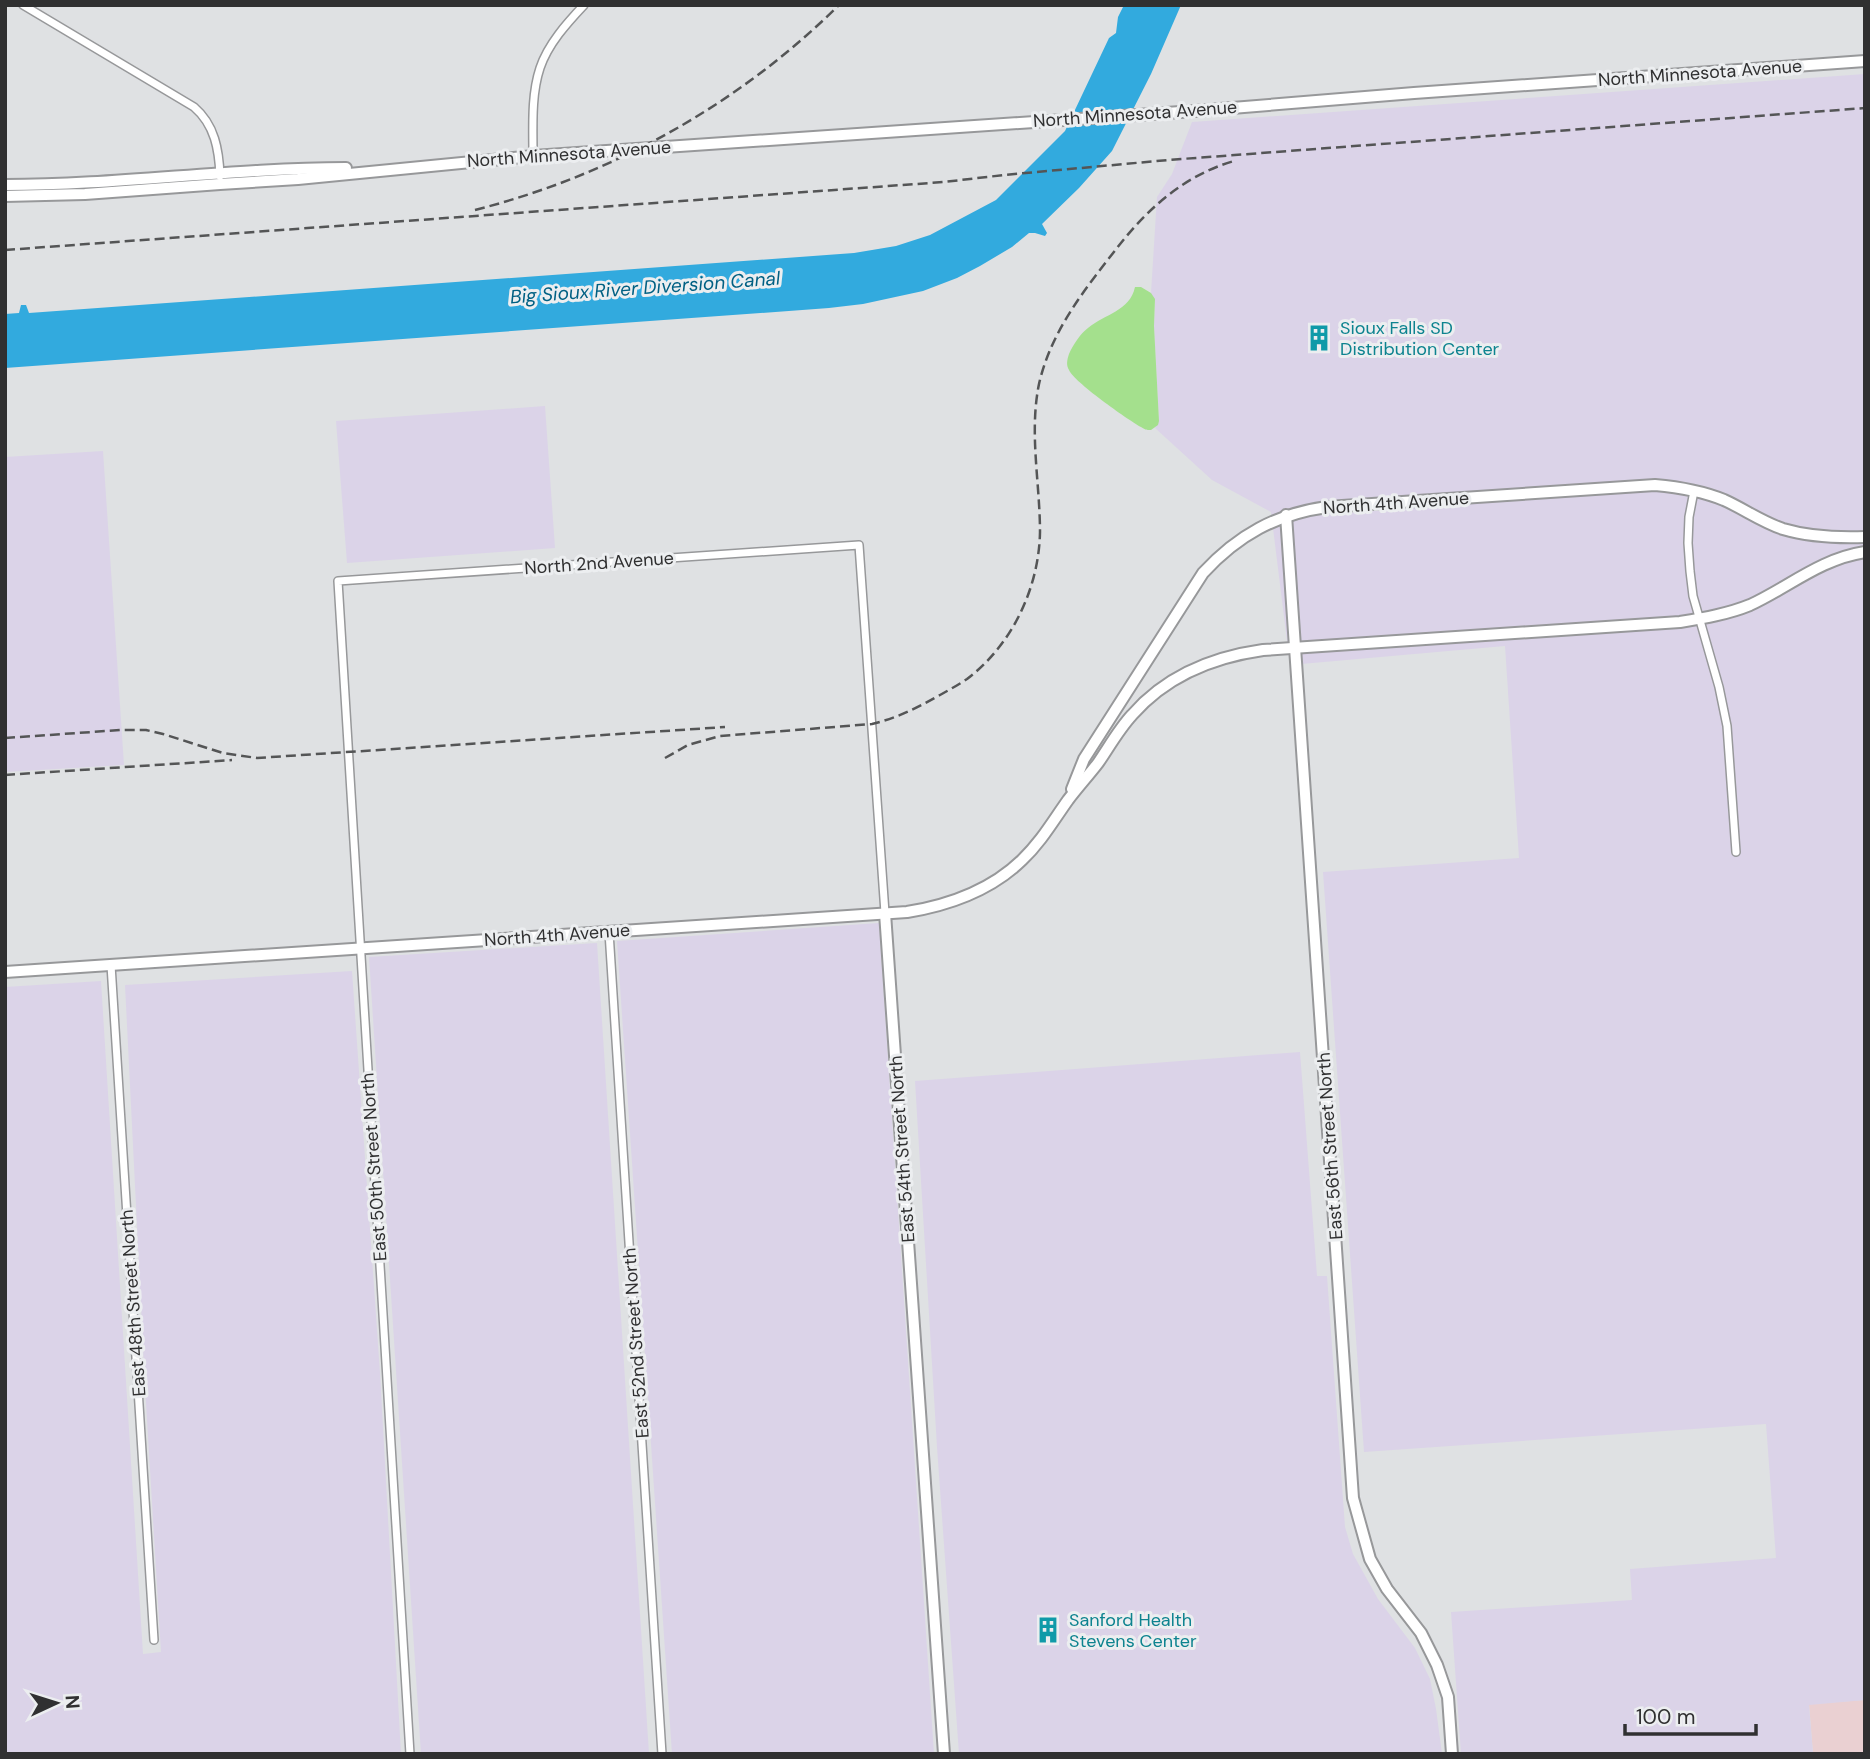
<svg xmlns="http://www.w3.org/2000/svg" width="1870" height="1759" viewBox="0 0 1870 1759" font-family="'DM Sans',sans-serif">
  <style>
    .commercial { fill: #ead0d2 }
    .industrial { fill: #dbd3e8 }
    .green { fill: #a4e08d }
    .water { fill: #32aade }
    .lines { fill: none; stroke-linecap: round; stroke-linejoin: round }
    .street-casing { stroke: #97989a; stroke-width: 10 }
    .secondary-casing { stroke: #97989a; stroke-width: 14 }
    .street { stroke: #fff; stroke-width: 7 }
    .secondary { stroke: #fff; stroke-width: 10 }
    .rail { stroke: #545556; stroke-width: 2.5; stroke-dasharray: 10 5; stroke-linecap: butt }
    .labels { text-anchor: middle; stroke-width: 6; stroke-linejoin: round; paint-order: stroke }
    .street-label { font-size: 18px; fill: #303031; stroke: #eceef0 }
    .culture-label { font-size: 18px; fill: #0d838f; stroke: #eceef0; text-anchor: start }
    .water-label { font-size: 19px; font-style: italic; fill: #006083; stroke: #eceef0 }
  </style>
  <rect width="100%" height="100%" fill="#dfe1e3"/>
  <polygon class="commercial" points="1865,1700 1865,1754 1813,1754 1809,1704"/>
  <g class="industrial">
    <polygon points="1865,74 1865,1700 1809,1705 1813,1754 1461,1754 1451,1612 1632,1600 1630,1569 1776,1558 1766,1424 1364,1452 1323,872 1519,858 1505,646 1290,665 1271,512 1212,480 1155,428 1159,421 1154,326 1155,303 1151,293 1157,197 1172,174 1192,122"/>
    <polygon points="545,406 555,548 347,563 336,421"/>
    <polygon points="103,451 124,765 5,772 5,457"/>
    <polygon points="879,923 934,1754 672,1754 617,941"/>
    <polygon points="597,943 649,1754 421,1754 369,957"/>
    <polygon points="352,971 380,1373 401,1754 5,1754 5,987 101,981 143,1654 161,1652 145,1386 125,985"/>
    <polygon points="1300,1052 1317,1276 1327,1276 1345,1527 1353,1554 1378,1599 1415,1648 1430,1679 1436,1709 1442,1754 959,1754 937,1447 915,1081"/>
  </g>
  <path class="green" d="M1135 287H1141L1151 293 1155 299 1154 326 1159 421 1158 425 1151 430C1146 430 1146 430 1141 427 1127 419 1074 382 1069 370 1066 365 1067 360 1069 354 1073 345 1080 334 1088 328 1105 314 1130 311 1135 287Z"/>
  <polygon class="water" points="1124,5 1181,5 1151,74 1112,151 1079,188 1042,224 1047,233 1045,236 1035,233 1029,233 1012,247 980,266 957,278 923,291 863,304 829,308 5,368 5,314 19,313 21,305 26,305 29,313 854,253 896,246 930,235 996,200 1065,131 1109,38 1116,33 1118,17"/>
  <g class="lines">
    <g class="street-casing">
      <g id="street">
        <path d="M23 5 194 107C215 125 219 150 220 176"/>
        <path d="M533 156C533 127 531 95 540 68 548 44 567 23 584 5"/>
        <polyline points="1694,491 1689,517 1688,543 1690,571 1693,596 1719,687 1727,726 1736,852"/>
        <polyline points="609,932 662,1754"/>
        <polyline points="111,965 154,1640"/>
        <polyline points="410,1754 338,581 859,545 885,913"/>
      </g>
    </g>
    <g class="secondary-casing">
      <g id="secondary">
        <path d="M5 185C119 185 232 168 346 168"/>
        <polyline points="5,196 85,194 220,184 298,179 533,156 1195,111 1414,93 1865,61"/>
        <polyline points="1286,515 1353,1498 1370,1559 1387,1589 1421,1633 1437,1665 1448,1697 1452,1754"/>
        <path d="M1072 789 1084 759 1203 573C1238 535 1276 514 1327 507L1655 485C1678 487 1702 491 1724 500 1744 509 1762 522 1783 529 1810 537 1837 538 1865 537"/>
        <polyline points="885,913 944,1754"/>
        <path d="M5 972 907 912C950 905 991 890 1022 860 1041 842 1053 821 1068 800 1077 788 1088 776 1098 763 1109 747 1119 729 1132 715 1166 676 1213 657 1263 650L1680 622C1704 618 1728 614 1750 605 1789 587 1820 559 1865 552"/>
      </g>
    </g>
    <use href="#street" class="street"/>
    <use href="#secondary" class="secondary"/>
    <g class="rail">
      <path d="M475 210C612 175 738 105 839 5"/>
      <polyline points="5,250 944,182 1004,175 1168,160 1865,108"/>
      <polyline points="5,738 121,730 146,730 163,734 223,753 257,758 725,727"/>
      <path d="M665 758 688 745 720 736 872 724C897 718 917 708 940 695 949 690 958 685 967 679 1012 645 1039 588 1040 532 1040 483 1029 433 1039 384 1051 331 1085 289 1117 248 1148 208 1185 175 1234 161"/>
      <polyline points="5,775 232,760"/>
    </g>
  </g>
  <defs>
    <g id="building-bare" transform="scale(2.1)"><path d="M-4-6H4V6H1V3H-1V6H-4ZM-2.5-4.3h1.7v1.8h-1.7ZM.8-4.3h1.7v1.8H.8ZM-2.5-1h1.7V.8h-1.7ZM.8-1h1.7V.8H.8Z" fill="#0f9aa8" stroke="#eceef0" stroke-width="2.5" paint-order="stroke"/></g>
  </defs>
  <g fill-rule="evenodd">
    <use href="#building-bare" x="1319" y="338"/>
    <use href="#building-bare" x="1048" y="1630"/>
  </g>
  <g class="labels">
    <g class="street-label">
      <text transform="translate(1700 73) rotate(-4)" y="6">North Minnesota Avenue</text>
      <text transform="translate(1135 114) rotate(-4)" y="6">North Minnesota Avenue</text>
      <text transform="translate(569 154) rotate(-4)" y="6">North Minnesota Avenue</text>
      <text transform="translate(1396 503) rotate(-4)" y="6">North 4th Avenue</text>
      <text transform="translate(599 563) rotate(-4)" y="6">North 2nd Avenue</text>
      <text transform="translate(557 935) rotate(-4)" y="6">North 4th Avenue</text>
      <text transform="translate(1330 1146) rotate(-94)" y="6">East 56th Street North</text>
      <text transform="translate(902 1149) rotate(-94)" y="6">East 54th Street North</text>
      <text transform="translate(374 1167) rotate(-94)" y="6">East 50th Street North</text>
      <text transform="translate(133 1303) rotate(-94)" y="6">East 48th Street North</text>
      <text transform="translate(636 1343) rotate(-94)" y="6">East 52nd Street North</text>
    </g>
    <g class="culture-label">
      <text x="1340" y="334">Sioux Falls SD<tspan x="1340" dy="21">Distribution Center</tspan></text>
      <text x="1069" y="1626">Sanford Health<tspan x="1069" dy="21">Stevens Center</tspan></text>
    </g>
    <g class="water-label">
      <text transform="translate(645 287) rotate(-4)" y="7">Big Sioux River Diversion Canal</text>
    </g>
  </g>
  <rect width="1870" height="1759" fill="none" stroke="#303031" stroke-width="14"/>
  <g transform="translate(56 1703) rotate(86)" stroke="#eceef0" stroke-width="5" paint-order="stroke">
  <path d="M0-5L12 26L0 18L-12 26Z" fill="#303031"/>
  <text y="-10" font-size="19" font-weight="bold" text-anchor="middle" fill="#303031">N</text>
  </g>
  <path d="M1625 1724v10h131v-10" fill="none" stroke="#303031" stroke-width="3.5"/>
  <text x="1636" y="1724" font-size="21" fill="#303031" stroke="#eceef0" stroke-width="5" paint-order="stroke">100 m</text>
</svg>
